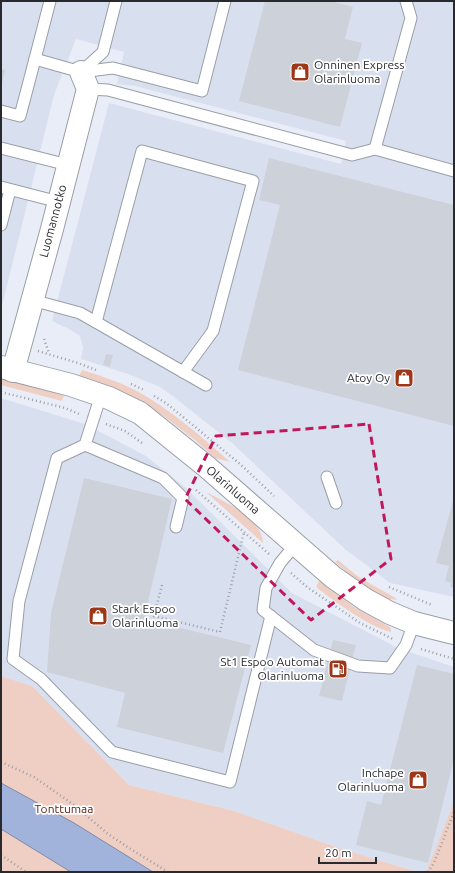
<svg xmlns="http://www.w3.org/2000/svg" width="455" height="873" viewBox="0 0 455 873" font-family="Ubuntu,sans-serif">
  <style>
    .built { fill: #d8e0f0 }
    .green { fill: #efcec4 }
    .water { fill: #a2b3db; stroke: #7e8aa7 }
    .building { fill: #cdd1da }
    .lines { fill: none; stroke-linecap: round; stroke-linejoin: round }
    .lane-casing { stroke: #9a9ea7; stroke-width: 13 }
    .street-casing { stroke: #9a9ea7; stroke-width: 24 }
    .secondary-casing { stroke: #9a9ea7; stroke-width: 24 }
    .path { stroke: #9c9ea6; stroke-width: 2.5; stroke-dasharray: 1 3; stroke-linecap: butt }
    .lane { stroke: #fff; stroke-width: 11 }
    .street { stroke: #fff; stroke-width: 22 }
    .secondary { stroke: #fff; stroke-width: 22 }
    .marked { fill: none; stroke: #c2185b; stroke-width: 3; stroke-dasharray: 8 5; stroke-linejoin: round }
    .labels { text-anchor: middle; stroke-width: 3.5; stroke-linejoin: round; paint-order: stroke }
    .poi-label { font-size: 12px; fill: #292a2e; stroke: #fff; text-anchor: end }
    .street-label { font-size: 12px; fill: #292a2e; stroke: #fff }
    .park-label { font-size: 12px; fill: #561c0b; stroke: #fff }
  </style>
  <rect width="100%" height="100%" fill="#e9edf7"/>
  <g class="built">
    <polygon points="1,1 454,1 454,597 390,583 346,550 232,443 174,397 160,387 128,374 81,359 83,348 80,336 69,329 52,321 109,103 341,164 346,141 135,86 117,84 124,52 76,39 54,95 1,310"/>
    <polygon points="1,398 85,424 146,456 186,488 292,593 398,648 454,667 454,802 426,872 417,872 336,847 234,811 129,785 32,686 1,676"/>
  </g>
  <g class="green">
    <path d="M82 370C101 376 120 382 137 391 170 409 202 437 230 462L215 458 195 440 165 417 143 402 105 385 79 376Z"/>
    <polygon points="1,379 64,395 62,401 1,385"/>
    <path d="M206 492C225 502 262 518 263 543Z"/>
    <polygon points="338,560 356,575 367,582 394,597 397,600 384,598 361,584 335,562"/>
    <path d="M319 581 354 607 390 627 391 630V632C367 626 336 602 316 587Z"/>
    <polygon points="1,676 32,686 129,785 234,811 336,847 417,872 1,872"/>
    <polygon points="454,802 454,872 426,872"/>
  </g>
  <polygon class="water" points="1,783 74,823 153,872 71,872 1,829"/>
  <g class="building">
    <polygon points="265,1 330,1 353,7 345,39 362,43 340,127 239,101"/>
    <polygon points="1,69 5,70 2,84 1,84"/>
    <polygon points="269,158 454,205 454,426 238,370 280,205 259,200"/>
    <polygon points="106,354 113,355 110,367 103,365"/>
    <polygon points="84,478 172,499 144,619 251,645 223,753 117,727 125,693 47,672 51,613"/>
    <polygon points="454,497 454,588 450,587 451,583 445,581 449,566 436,563"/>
    <polygon points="333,640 356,645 342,701 319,696"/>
    <polygon points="417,665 454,674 454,759 428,863 356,845 367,801 381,805"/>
  </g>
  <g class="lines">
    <g class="lane-casing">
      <g id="lane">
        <polyline points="50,1 35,59 81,72 113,68 202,91 225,1"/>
        <polyline points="81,72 103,52 116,1"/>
        <polyline points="88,89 108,90 352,155 375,149 454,171"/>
        <polyline points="1,111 20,116 35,59"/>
        <polyline points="1,148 68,165"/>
        <polyline points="375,149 411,18 406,1"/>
        <polyline points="1,187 59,202"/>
        <polyline points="1,225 10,190"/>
        <polyline points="32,300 80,313 206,385"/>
        <polyline points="96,322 142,151 253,181 213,331 183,372"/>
        <polyline points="101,395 85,445 57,458 19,601 13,659 41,679 112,752 230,782 271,616"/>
        <polyline points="85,445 163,478 183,498 176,527"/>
        <polyline points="327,477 336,503"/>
        <polyline points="295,545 280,563 266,588 263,610 314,650 358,666 390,668 406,645 414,623"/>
      </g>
    </g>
    <g class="street-casing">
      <polyline id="street" points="13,371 52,229 88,89 81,72"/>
    </g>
    <g class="secondary-casing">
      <polyline id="secondary" points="1,367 71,385 109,398 140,413 207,467 333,577 366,600 390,613 414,623 454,633"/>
    </g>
    <g class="path">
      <polyline points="44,339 49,353"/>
      <polyline points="38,351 78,363 96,370"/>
      <polyline points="131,384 144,390"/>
      <polyline points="1,392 65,408 79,414"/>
      <polyline points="154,396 166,403 240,464 274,496"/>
      <polyline points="106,424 125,431 142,443"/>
      <polyline points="196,490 269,554"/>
      <polyline points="291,573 307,587 360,623 393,639"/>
      <polyline points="162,585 154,616 220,632 244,532"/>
      <polyline points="389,587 432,605"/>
      <polyline points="421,649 454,659"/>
      <polyline points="1,762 34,777 74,805 108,834 129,848 168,872"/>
      <polyline points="1,855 26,872"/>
      <polyline points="428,872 434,863 454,812"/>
    </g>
    <use href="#lane" class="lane"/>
    <use href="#street" class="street"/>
    <use href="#secondary" class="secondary"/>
  </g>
  <path class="marked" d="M369 424 391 559 311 620 185 499 216 436Z"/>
  <defs>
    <g id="shop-square" transform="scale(1)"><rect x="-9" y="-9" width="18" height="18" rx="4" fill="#9e3718" stroke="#fff"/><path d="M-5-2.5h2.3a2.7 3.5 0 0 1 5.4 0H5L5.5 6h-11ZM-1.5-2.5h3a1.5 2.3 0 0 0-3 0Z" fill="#fff"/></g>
    <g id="fuel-square" transform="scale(1)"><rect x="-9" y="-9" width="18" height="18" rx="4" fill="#9e3718" stroke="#fff"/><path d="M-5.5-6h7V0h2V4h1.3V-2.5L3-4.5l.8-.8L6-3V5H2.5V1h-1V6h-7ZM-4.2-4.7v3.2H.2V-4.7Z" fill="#fff"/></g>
  </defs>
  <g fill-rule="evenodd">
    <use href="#shop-square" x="300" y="72"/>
    <use href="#shop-square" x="404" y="378"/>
    <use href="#shop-square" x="98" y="616"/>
    <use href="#fuel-square" x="338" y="669"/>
    <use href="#shop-square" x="418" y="780"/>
  </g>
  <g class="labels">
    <g class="poi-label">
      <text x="314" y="69" text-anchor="start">Onninen Express<tspan x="314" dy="14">Olarinluoma</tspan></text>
      <text x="390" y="382">Atoy Oy</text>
      <text x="112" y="613" text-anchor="start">Stark Espoo<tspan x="112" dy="14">Olarinluoma</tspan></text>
      <text x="324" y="666">St1 Espoo Automat<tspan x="324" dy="14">Olarinluoma</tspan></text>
      <text x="404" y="777">Inchape<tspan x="404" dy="14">Olarinluoma</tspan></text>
    </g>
    <g class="street-label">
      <text transform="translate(53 221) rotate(-75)" y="4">Luomannotko</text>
      <text transform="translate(233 490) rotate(41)" y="4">Olarinluoma</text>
    </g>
    <g class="park-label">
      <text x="64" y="813">Tonttumaa</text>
    </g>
  </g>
  <rect width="455" height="873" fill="none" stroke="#292a2e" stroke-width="4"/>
  <path d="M319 857v6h57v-6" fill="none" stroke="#292a2e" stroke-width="2"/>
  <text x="325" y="857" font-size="12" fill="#292a2e" stroke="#ffffff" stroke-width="3" paint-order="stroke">20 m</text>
</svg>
